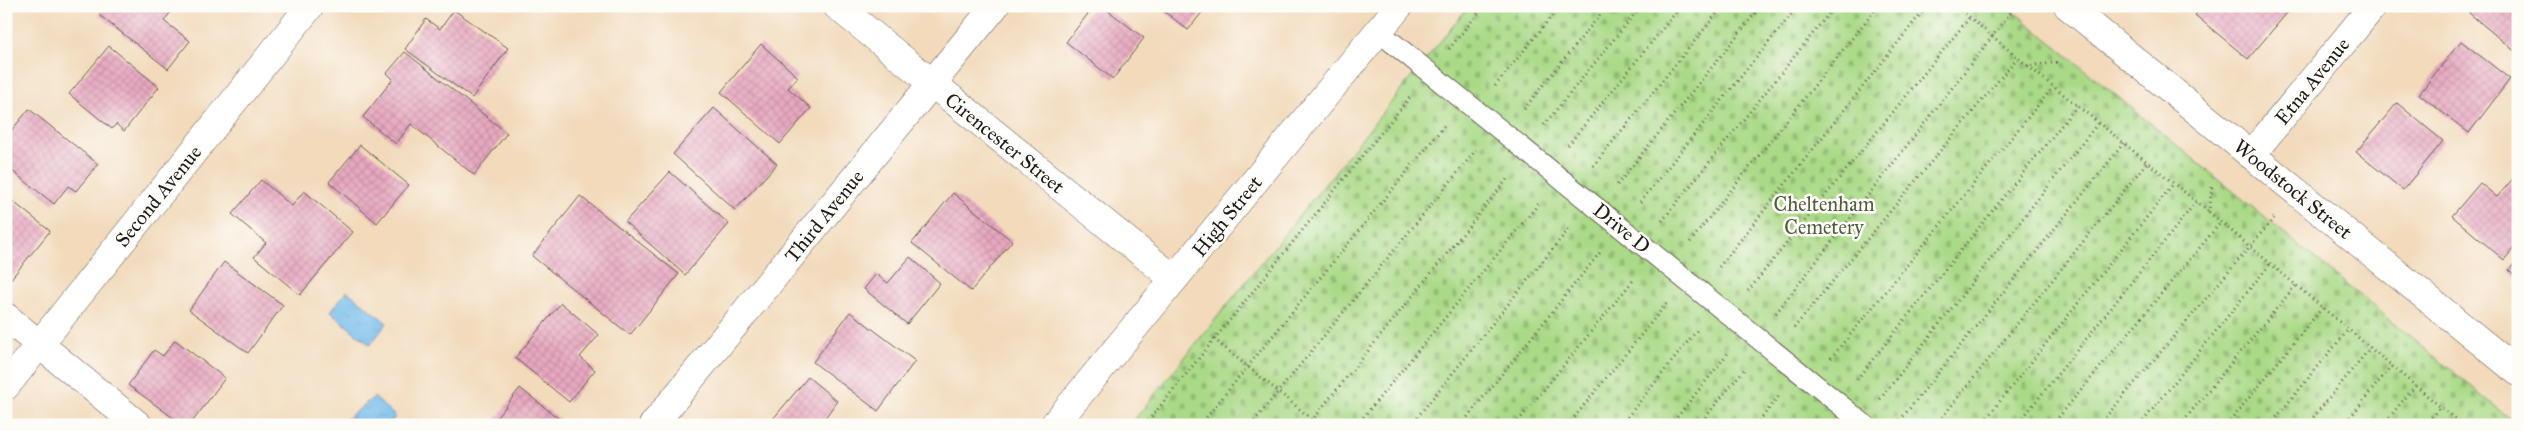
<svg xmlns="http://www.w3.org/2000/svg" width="2524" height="431" viewBox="0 0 2524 431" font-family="'IM FELL Great Primer',serif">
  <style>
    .cemetery { fill: url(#cemetery-stones); stroke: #637b52 }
    .water { fill: url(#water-ripples); stroke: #486c84 }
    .building { fill: url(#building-cross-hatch) }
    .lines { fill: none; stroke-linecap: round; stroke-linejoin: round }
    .service-casing { stroke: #675e54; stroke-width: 22 }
    .minor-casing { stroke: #675e54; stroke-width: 29 }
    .path { stroke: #675e54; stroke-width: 3; stroke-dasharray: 1 4; stroke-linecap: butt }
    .service { stroke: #fff; stroke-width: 20 }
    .minor { stroke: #fff; stroke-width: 28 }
    .labels { text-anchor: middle; stroke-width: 5; stroke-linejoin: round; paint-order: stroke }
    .street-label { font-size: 20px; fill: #1c1c1c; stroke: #fdfcf7 }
    .park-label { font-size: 20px; fill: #4e5e41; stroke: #fdfcf7 }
  </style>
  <defs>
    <pattern id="cemetery-stones" width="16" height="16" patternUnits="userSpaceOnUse" patternTransform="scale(1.25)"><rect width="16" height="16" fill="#aada87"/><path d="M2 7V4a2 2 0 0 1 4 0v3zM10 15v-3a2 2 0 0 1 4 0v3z" fill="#92ba74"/></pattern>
    <pattern id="water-ripples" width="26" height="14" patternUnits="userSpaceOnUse" patternTransform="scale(1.25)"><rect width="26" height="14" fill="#73bbeb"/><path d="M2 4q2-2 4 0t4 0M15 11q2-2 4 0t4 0" fill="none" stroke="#63a0c9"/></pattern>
    <pattern id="building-cross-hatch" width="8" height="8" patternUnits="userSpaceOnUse" patternTransform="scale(1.25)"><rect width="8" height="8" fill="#e7a8c0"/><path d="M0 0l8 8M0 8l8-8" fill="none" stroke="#c690a4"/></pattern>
  </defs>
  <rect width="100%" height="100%" fill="#fdfcf7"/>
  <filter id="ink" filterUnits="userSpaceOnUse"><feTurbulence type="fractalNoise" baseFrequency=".02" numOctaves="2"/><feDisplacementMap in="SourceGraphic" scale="10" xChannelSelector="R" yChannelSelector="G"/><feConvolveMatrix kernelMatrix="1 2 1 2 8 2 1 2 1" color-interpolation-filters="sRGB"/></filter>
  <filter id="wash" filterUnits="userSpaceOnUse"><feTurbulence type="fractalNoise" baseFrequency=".0096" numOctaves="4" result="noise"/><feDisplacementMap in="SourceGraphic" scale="20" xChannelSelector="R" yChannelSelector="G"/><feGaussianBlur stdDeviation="1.12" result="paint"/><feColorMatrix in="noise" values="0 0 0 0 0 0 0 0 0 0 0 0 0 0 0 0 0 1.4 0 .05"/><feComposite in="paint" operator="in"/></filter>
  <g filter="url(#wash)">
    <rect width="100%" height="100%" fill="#f2dabb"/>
    <polygon class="cemetery" points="1469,6 2007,6 2518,425 1130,425"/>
    <g class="water">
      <polygon points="347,291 387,323 370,345 330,312"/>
      <polygon points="374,397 396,417 386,425 339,425"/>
    </g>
    <g id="blocks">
      <g class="building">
        <polygon points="107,6 175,6 164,21 190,41 168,69 99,15"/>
        <polygon points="1094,6 1102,6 1144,38 1113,79 1066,42"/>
        <polygon points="1157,6 1207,6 1188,30"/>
        <polygon points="2203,6 2279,6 2287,13 2248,59 2195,15"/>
        <polygon points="2475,6 2518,6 2518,54 2469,13"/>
        <polygon points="454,10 508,48 472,98 405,49 426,19 440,29"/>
        <polygon points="2461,41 2510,79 2469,133 2419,94"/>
        <polygon points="761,44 798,77 788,88 811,108 780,144 721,92"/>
        <polygon points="109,46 159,87 124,131 116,124 112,129 69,94"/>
        <polygon points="405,52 507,133 474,175 411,124 396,144 363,117 393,79 387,73"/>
        <polygon points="2397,103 2443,141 2403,190 2356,152"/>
        <polygon points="714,108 777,164 735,210 673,154"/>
        <polygon points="29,109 98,164 76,191 68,186 54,204 6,166 6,137"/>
        <polygon points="360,145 409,185 377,223 329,182"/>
        <polygon points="670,172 729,224 685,275 625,222"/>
        <polygon points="2518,173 2518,243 2504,260 2452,216 2480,183 2497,197"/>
        <polygon points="261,180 292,206 304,191 353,232 300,295 254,257 266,243 232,214"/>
        <polygon points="953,193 1012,241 971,291 912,243"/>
        <polygon points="6,196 50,231 10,280 6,277"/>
        <polygon points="580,196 679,274 630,335 532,256"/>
        <polygon points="910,257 940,283 907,324 864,289 876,274 888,283"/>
        <polygon points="2518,260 2518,278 2509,270"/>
        <polygon points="224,262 283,305 248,353 189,310"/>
        <polygon points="561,303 599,335 580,357 595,370 569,402 515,358"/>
        <polygon points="850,312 915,361 878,411 813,362"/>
        <polygon points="175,340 225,378 190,425 183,425 128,385 154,350 163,356"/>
        <polygon points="808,377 837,401 820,425 768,425"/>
        <polygon points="520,388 567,425 491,425"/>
      </g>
    </g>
  </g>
  <g filter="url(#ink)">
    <use href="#blocks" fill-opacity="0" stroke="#675e54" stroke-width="1"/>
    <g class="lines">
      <g class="service-casing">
        <polyline id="service" points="1378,31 1865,425"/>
      </g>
      <g class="minor-casing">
        <g id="minor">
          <polyline points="837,6 1174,279"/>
          <polyline points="2068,6 2518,372"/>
          <polyline points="2251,155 2373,6"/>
          <polyline points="6,317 138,425"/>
          <polyline points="6,386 310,6"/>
          <polyline points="653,425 995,6"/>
          <polyline points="1054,425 1399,6"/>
        </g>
      </g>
      <g class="path">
        <polyline points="1953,6 1961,10"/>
        <polyline points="1959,6 1961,10 2028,66 2061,62"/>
        <polyline points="1449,49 1484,6"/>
        <polyline points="2028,66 2208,211"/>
        <polyline points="1495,86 1560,6"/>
        <polyline points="1524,109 1607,6"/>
        <polyline points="1544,125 1641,6"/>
        <polyline points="1568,145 1681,6"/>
        <polyline points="1593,166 1723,6"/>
        <polyline points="1617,185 1761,6"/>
        <polyline points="2212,187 2209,212 2462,425"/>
        <polyline points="1640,202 1798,6"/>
        <polyline points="1662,221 1835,6"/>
        <polyline points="1690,242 1878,6"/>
        <polyline points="1719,267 1927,6"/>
        <polyline points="1748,291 1970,17"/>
        <polyline points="1776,313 2016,6"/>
        <polyline points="1794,328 2017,58"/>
        <polyline points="1214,339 1319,425"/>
        <polyline points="1831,358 2053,87"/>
        <polyline points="1857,379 2077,106"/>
        <polyline points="1880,399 2098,123"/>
        <polyline points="1897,424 2124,143"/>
        <polyline points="1145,425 1410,97"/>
        <polyline points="1200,425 1445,125"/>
        <polyline points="1251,425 1476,150"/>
        <polyline points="1308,425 1509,177"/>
        <polyline points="1357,425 1541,201"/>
        <polyline points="1411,425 1571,226"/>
        <polyline points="1461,425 1602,250"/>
        <polyline points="1515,425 1635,278"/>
        <polyline points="1568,425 1667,303"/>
        <polyline points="1621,425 1698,329"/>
        <polyline points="1671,425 1728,353"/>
        <polyline points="1699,425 1746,367"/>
        <polyline points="1756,425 1779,396"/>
        <polyline points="1936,425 2147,162"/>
        <polyline points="1981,425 2174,183"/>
        <polyline points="2017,425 2196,202"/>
        <polyline points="2052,425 2221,222"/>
        <polyline points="2099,425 2274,218"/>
        <polyline points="2140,425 2270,264"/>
        <polyline points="2180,425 2296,285"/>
        <polyline points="2227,425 2322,308"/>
        <polyline points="2270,425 2348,330"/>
        <polyline points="2307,425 2370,348"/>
        <polyline points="2344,425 2391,366"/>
        <polyline points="2383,425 2415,386"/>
        <polyline points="2425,425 2440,407"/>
      </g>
      <use href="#service" class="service"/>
      <use href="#minor" class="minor"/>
    </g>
  </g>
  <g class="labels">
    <g class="street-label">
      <text transform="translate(2312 81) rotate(-51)" y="7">Etna Avenue</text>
      <text transform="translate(1005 143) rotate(39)" y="7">Cirencester Street</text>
      <text transform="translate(2293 189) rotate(39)" y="7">Woodstock Street</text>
      <text transform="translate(158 196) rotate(-51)" y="7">Second Avenue</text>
      <text transform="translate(824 216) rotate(-51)" y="7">Third Avenue</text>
      <text transform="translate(1227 216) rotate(-51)" y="7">High Street</text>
      <text transform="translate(1622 228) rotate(39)" y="7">Drive D</text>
    </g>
    <g class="park-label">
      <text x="1824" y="211">Cheltenham<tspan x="1824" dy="23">Cemetery</tspan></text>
    </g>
  </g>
  <rect width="2524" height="431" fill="none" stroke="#fdfcf7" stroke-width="25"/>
</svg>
